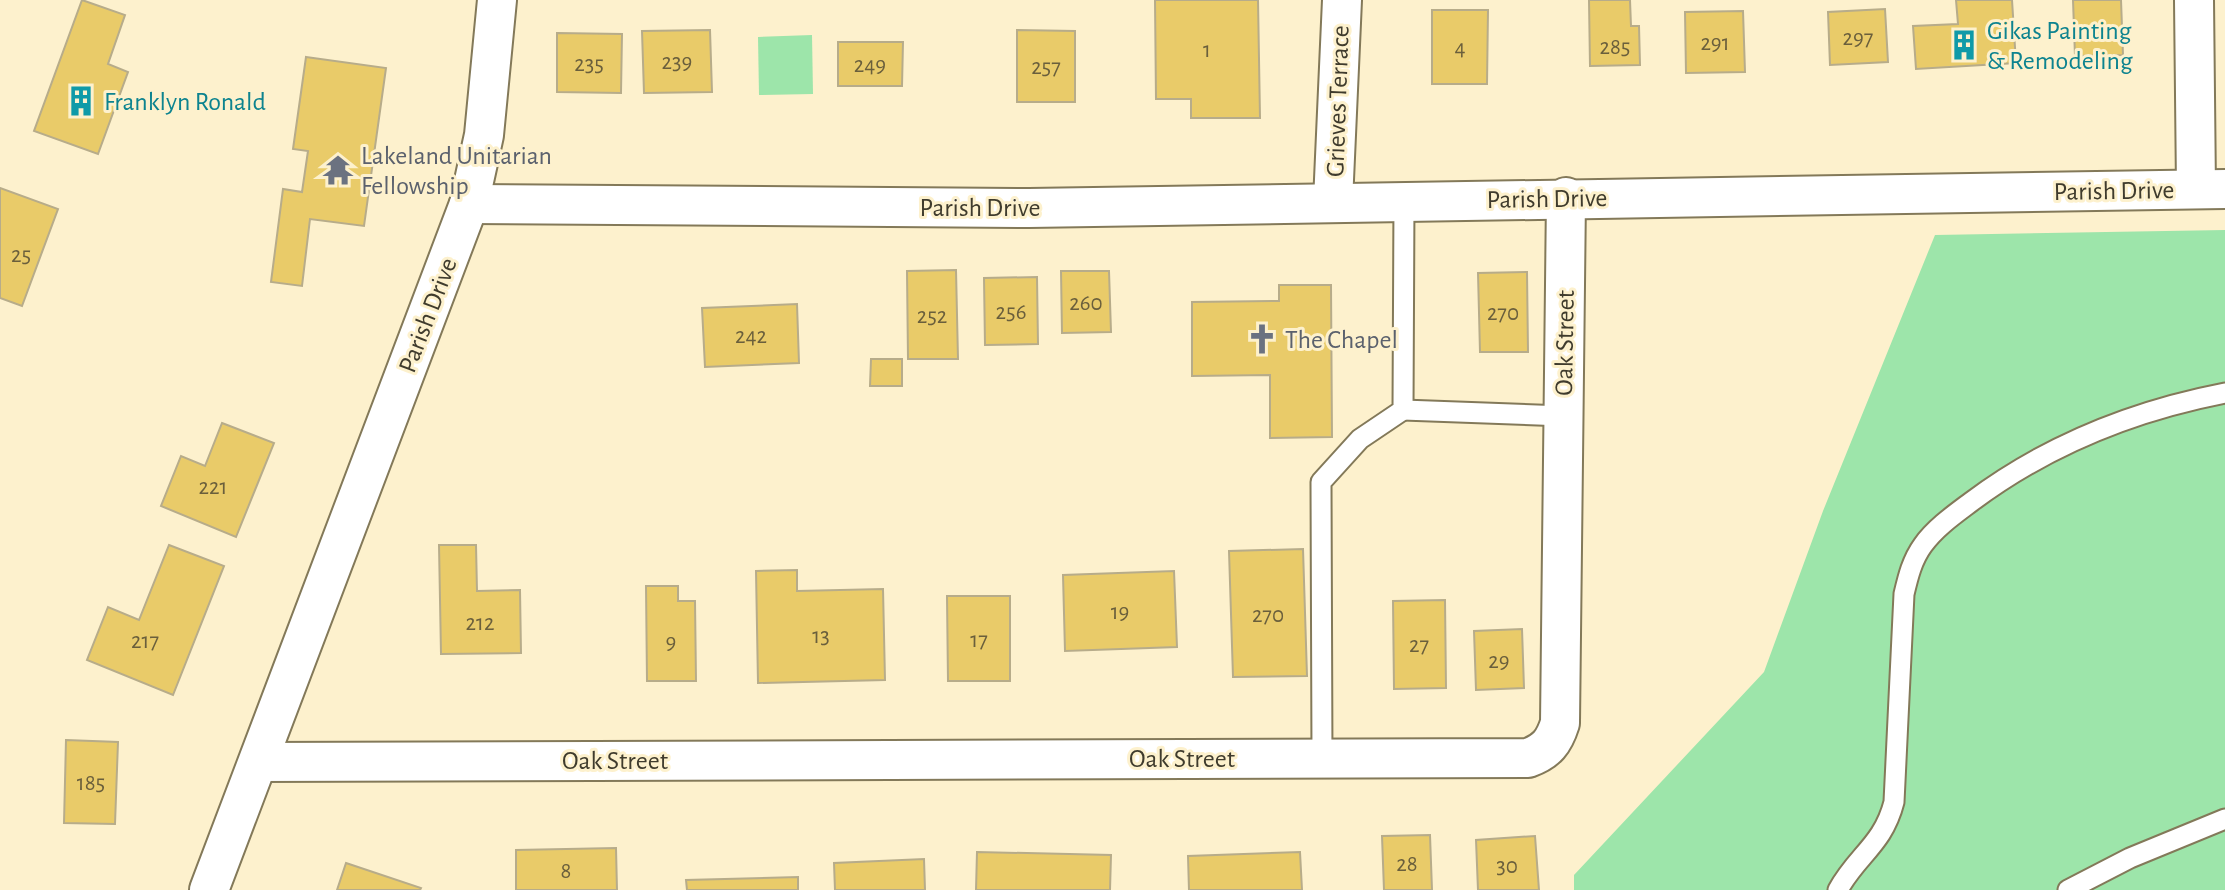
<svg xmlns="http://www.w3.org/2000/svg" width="2225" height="890" viewBox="0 0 2225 890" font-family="'Alegreya Sans',sans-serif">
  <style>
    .green { fill: #9de5aa }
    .building { fill: #e9cb69; stroke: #b7ac8a; stroke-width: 2 }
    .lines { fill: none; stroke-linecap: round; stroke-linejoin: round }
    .service-casing { stroke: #837959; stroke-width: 23 }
    .minor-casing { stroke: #837959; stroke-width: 42 }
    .tertiary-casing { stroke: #837959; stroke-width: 42 }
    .service { stroke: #fff; stroke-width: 19 }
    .minor { stroke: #fff; stroke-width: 38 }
    .tertiary { stroke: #fff; stroke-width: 38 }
    .labels { text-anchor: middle; stroke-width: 6; stroke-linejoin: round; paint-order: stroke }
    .number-label { font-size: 23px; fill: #6a5f3c }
    .culture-label { font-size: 26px; fill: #0d838f; stroke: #fdf1cd; text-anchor: start }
    .street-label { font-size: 26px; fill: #3f3b2d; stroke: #fdf1cd }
    .worship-label { font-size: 26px; fill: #5b616d; stroke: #fdf1cd; text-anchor: start }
  </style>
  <rect width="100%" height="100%" fill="#fdf1cd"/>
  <g class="green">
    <polygon points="812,35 813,94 759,95 758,37"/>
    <polygon points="2225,230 2225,890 1574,890 1574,875 1764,672 1823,511 1935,235"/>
  </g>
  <g class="building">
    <polygon points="82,0 125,15 108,64 128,72 98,154 34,131"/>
    <polygon points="1155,0 1258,0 1260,118 1191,118 1191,99 1156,99"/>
    <polygon points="1589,0 1630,0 1631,26 1639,26 1640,65 1590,66"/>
    <polygon points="1956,0 2012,0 2016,63 1916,69 1913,26 1958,24"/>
    <polygon points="2073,0 2121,0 2123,55 2075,56"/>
    <polygon points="1885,9 1888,62 1830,65 1828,12"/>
    <polygon points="1432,10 1488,10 1487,84 1432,84"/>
    <polygon points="1743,11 1745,72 1686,73 1685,12"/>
    <polygon points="710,30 712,92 644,93 642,31"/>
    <polygon points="1017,30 1075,31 1075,102 1017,102"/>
    <polygon points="557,33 622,34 621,93 557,92"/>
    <polygon points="838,42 903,42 902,86 838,86"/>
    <polygon points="306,57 386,68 364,226 310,219 302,286 271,282 283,189 302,192 308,151 293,149"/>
    <polygon points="0,188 58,209 22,306 0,298"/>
    <polygon points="956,270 958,359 908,359 907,271"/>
    <polygon points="1061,271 1109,271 1111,332 1062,333"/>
    <polygon points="1527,272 1528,352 1480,352 1478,273"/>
    <polygon points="1037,277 1038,344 985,345 984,278"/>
    <polygon points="1279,285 1331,285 1332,437 1270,438 1270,375 1192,376 1192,302 1279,301"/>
    <polygon points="797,304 799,363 705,367 702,308"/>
    <polygon points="871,359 902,359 902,386 870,386"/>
    <polygon points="222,423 274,443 236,537 161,506 181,456 205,466"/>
    <polygon points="169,545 224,566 173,695 87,660 108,607 139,620"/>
    <polygon points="439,545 476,545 477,591 520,590 521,653 441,654"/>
    <polygon points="1303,549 1307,676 1233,677 1229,551"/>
    <polygon points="797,570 797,591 883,589 885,680 758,683 756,571"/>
    <polygon points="1174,571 1177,647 1065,651 1063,575"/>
    <polygon points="646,586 678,586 678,601 695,601 696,681 647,681"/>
    <polygon points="947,596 1010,596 1010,681 948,681"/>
    <polygon points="1445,600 1446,688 1394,689 1393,601"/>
    <polygon points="1522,629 1524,688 1476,690 1474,631"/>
    <polygon points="66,740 118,742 115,824 64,823"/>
    <polygon points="1430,835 1432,890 1384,890 1382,836"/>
    <polygon points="1535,836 1539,890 1478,890 1476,840"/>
    <polygon points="616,848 617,890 516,890 516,850"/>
    <polygon points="977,852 1111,855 1110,890 976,890"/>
    <polygon points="1300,852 1302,890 1189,890 1188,856"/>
    <polygon points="924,859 925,890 835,890 834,863"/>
    <polygon points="346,863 421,888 420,890 337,890"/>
    <polygon points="798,877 798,890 687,890 686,880"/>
  </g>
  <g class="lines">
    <g class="service-casing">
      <g id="service">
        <polyline points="1403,410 1564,416"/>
        <polyline points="1322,758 1321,482 1360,439 1403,410 1404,200"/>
        <path d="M1838 890C1857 855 1883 845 1894 802L1904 594C1908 577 1912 560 1923 545 1935 528 1955 514 1971 502 2047 445 2132 411 2225 393"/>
        <polyline points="2068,890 2130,858 2225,819"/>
      </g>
    </g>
    <g class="minor-casing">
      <g id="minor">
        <polyline points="2194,0 2196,189"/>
        <polyline points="1333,202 1342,0"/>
        <path d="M259 762 1528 758C1547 751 1554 742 1560 723L1566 197"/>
      </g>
    </g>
    <g class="tertiary-casing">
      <g id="tertiary">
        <polyline points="469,204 1029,208 2225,189"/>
        <polyline points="209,890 469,204 484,135 497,0"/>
      </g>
    </g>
    <use href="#service" class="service"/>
    <use href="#minor" class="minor"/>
    <use href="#tertiary" class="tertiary"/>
  </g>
  <defs>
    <g id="building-bare" transform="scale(2.415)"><path d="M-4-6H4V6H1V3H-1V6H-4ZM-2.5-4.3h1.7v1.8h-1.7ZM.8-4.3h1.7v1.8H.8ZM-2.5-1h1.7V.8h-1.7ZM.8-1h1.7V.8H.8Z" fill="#0f9aa8" stroke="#fdf1cd" stroke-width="2.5" paint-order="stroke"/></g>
    <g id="temple-bare" transform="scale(2.415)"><path d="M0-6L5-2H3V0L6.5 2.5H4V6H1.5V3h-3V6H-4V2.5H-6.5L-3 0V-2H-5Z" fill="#6b7280" stroke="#fdf1cd" stroke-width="2.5" paint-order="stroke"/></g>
    <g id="church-bare" transform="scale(2.415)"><path d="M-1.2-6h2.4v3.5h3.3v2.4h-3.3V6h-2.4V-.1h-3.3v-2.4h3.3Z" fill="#6b7280" stroke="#fdf1cd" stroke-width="2.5" paint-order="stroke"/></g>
  </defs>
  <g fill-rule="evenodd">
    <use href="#building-bare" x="1964" y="45"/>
    <use href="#building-bare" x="81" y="101"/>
    <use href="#temple-bare" x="338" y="170"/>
    <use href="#church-bare" x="1262" y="339"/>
  </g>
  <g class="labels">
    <g class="number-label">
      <text x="1858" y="45">297</text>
      <text x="1715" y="50">291</text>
      <text x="1615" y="54">285</text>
      <text x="1460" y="55">4</text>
      <text x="1207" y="57">1</text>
      <text x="677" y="69">239</text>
      <text x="589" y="71">235</text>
      <text x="870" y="72">249</text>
      <text x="1046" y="74">257</text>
      <text x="21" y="262">25</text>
      <text x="1086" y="310">260</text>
      <text x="1011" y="319">256</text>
      <text x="1503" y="320">270</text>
      <text x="932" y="323">252</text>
      <text x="751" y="343">242</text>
      <text x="213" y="494">221</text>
      <text x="1120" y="619">19</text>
      <text x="1268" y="622">270</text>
      <text x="480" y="630">212</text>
      <text x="821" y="643">13</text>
      <text x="979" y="647">17</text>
      <text x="145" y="648">217</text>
      <text x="671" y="649">9</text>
      <text x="1419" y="652">27</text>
      <text x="1499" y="668">29</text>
      <text x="91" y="790">185</text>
      <text x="1407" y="871">28</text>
      <text x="1507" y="873">30</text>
      <text x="566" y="878">8</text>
    </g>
    <g class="culture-label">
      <text x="1987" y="39">Gikas Painting<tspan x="1987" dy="30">&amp; Remodeling</tspan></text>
      <text x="104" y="110">Franklyn Ronald</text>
    </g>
    <g class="street-label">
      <text transform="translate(1337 101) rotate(-88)" y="9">Grieves Terrace</text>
      <text transform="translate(2114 190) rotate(-1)" y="9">Parish Drive</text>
      <text transform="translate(1547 198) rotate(-1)" y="9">Parish Drive</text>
      <text x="980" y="216">Parish Drive</text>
      <text transform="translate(427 315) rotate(-69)" y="9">Parish Drive</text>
      <text transform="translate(1564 343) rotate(-89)" y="9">Oak Street</text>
      <text x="1182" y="767">Oak Street</text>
      <text x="615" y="769">Oak Street</text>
    </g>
    <g class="worship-label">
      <text x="361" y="164">Lakeland Unitarian<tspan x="361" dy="30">Fellowship</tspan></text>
      <text x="1285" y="348">The Chapel</text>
    </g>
  </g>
</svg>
